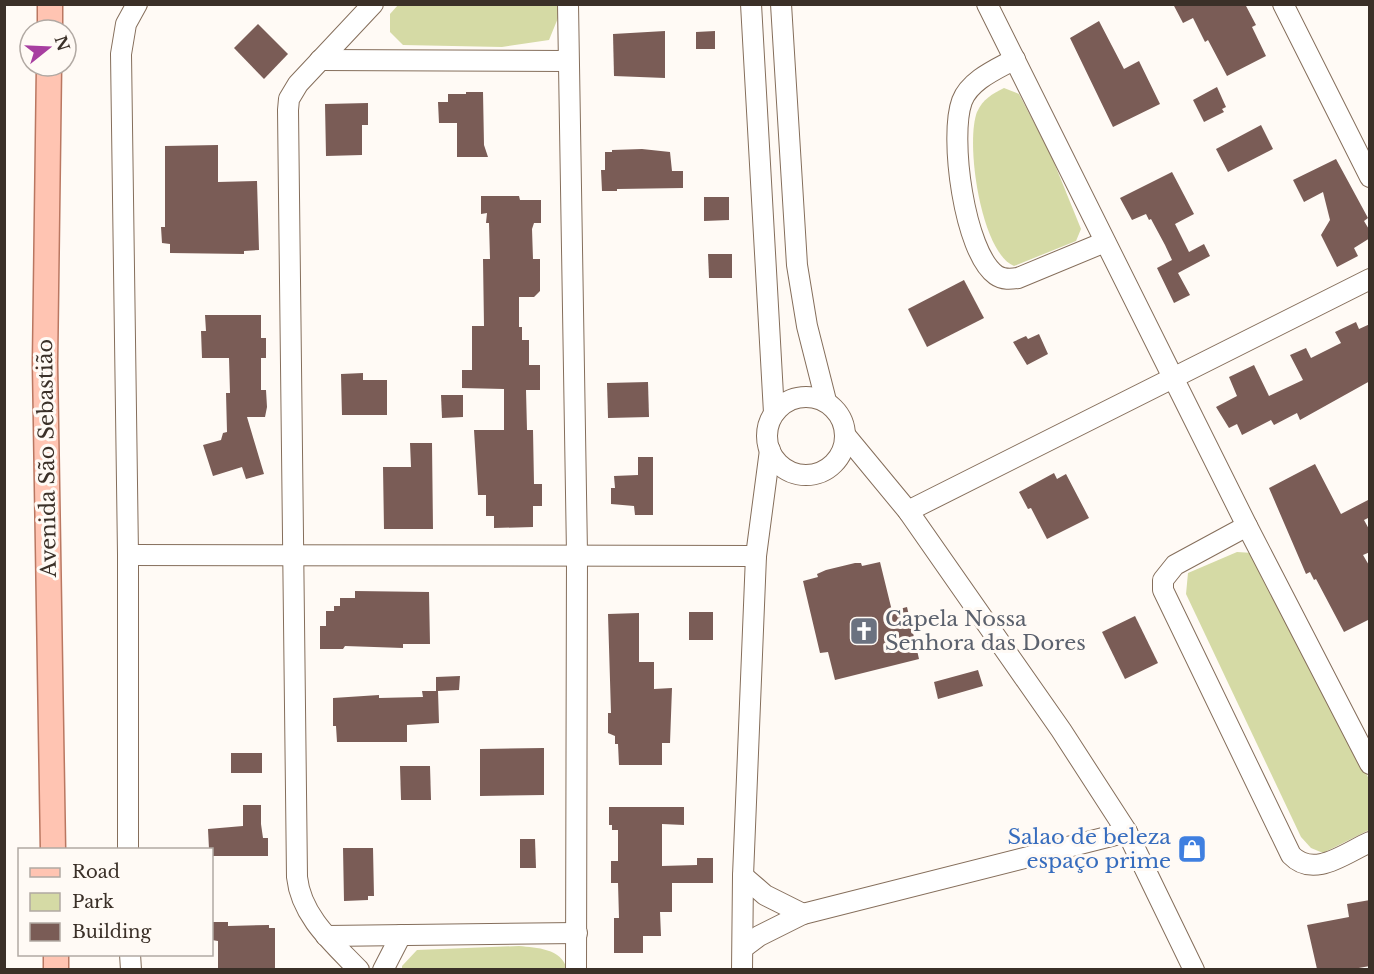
<svg xmlns="http://www.w3.org/2000/svg" width="1374" height="974" viewBox="0 0 1374 974" font-family="'Libre Baskerville',serif">
  <style>
    .green { fill: #d5daa5 }
    .building { fill: #7a5c56 }
    .lines { fill: none; stroke-linecap: round; stroke-linejoin: round }
    .minor-casing { stroke: #856e5b; stroke-width: 22 }
    .major-casing { stroke: #ba7761; stroke-width: 27 }
    .minor { stroke: #fff; stroke-width: 20 }
    .major { stroke: #ffc4b2; stroke-width: 24 }
    .labels { text-anchor: middle; stroke-width: 6; stroke-linejoin: round; paint-order: stroke }
    .street-label { font-size: 21px; fill: #3b3028; stroke: #fffaf5 }
    .worship-label { font-size: 21px; fill: #5b616d; stroke: #fffaf5; text-anchor: start }
    .shop-label { font-size: 21px; fill: #366cbe; stroke: #fffaf5; text-anchor: end }
  </style>
  <rect width="100%" height="100%" fill="#fffaf5"/>
  <g class="green">
    <polygon points="398,5 558,5 558,18 549,40 502,47 403,45 390,32 390,14"/>
    <path d="M1004 88 1019 94 1051 155 1081 229 1076 241 1014 266C981 253 965 143 977 112 983 99 992 94 1004 88Z"/>
    <polygon points="1237,552 1253,553 1369,779 1369,830 1323,853 1311,848 1301,837 1186,594 1188,573"/>
    <path d="M519 946C537 948 561 948 567 969L402 970V966L417 950Z"/>
  </g>
  <g class="building">
    <polygon points="1173,4 1245,4 1256,25 1252,27 1266,56 1227,76 1208,40 1205,42 1193,18 1183,23"/>
    <polygon points="1099,21 1124,69 1139,61 1160,104 1113,127 1070,38"/>
    <polygon points="258,24 288,54 264,79 234,48"/>
    <polygon points="665,31 665,78 614,76 613,34"/>
    <polygon points="715,31 715,49 696,49 696,32"/>
    <polygon points="1217,87 1226,107 1222,109 1224,112 1204,122 1193,100"/>
    <polygon points="466,92 483,92 484,145 488,157 457,157 457,123 439,123 438,102 448,102 448,94 466,94"/>
    <polygon points="368,103 368,125 362,125 362,155 326,156 325,104"/>
    <polygon points="1261,125 1273,149 1228,172 1216,149"/>
    <polygon points="218,145 218,182 257,181 259,250 244,251 244,254 170,253 170,244 162,243 161,227 165,227 165,146"/>
    <polygon points="642,149 670,152 672,171 683,171 683,188 617,189 617,191 602,191 601,170 605,170 605,152 612,152 612,150"/>
    <polygon points="1336,159 1368,218 1364,221 1370,231 1370,238 1354,248 1358,256 1337,267 1321,235 1330,220 1323,192 1304,202 1293,180"/>
    <polygon points="1172,172 1194,214 1175,224 1189,252 1204,244 1210,256 1178,273 1190,295 1174,303 1157,268 1172,260 1165,245 1151,219 1149,220 1146,214 1132,220 1120,198"/>
    <polygon points="481,196 519,196 520,200 541,200 541,223 534,223 532,229 533,259 540,259 540,291 534,297 519,297 519,327 522,327 522,340 529,340 529,365 540,365 540,390 526,390 527,430 533,430 534,484 542,484 542,506 533,506 533,527 494,528 494,516 486,516 486,495 478,495 474,430 504,430 504,389 462,388 462,370 472,370 472,326 484,326 483,259 490,259 489,223 486,223 487,213 481,214"/>
    <polygon points="704,197 729,197 729,220 704,221"/>
    <polygon points="708,254 732,254 732,278 709,278"/>
    <polygon points="964,280 984,318 927,347 908,309"/>
    <polygon points="205,315 261,315 261,338 266,338 266,358 261,358 261,390 266,390 267,407 265,417 247,417 264,474 246,479 242,467 213,476 203,445 221,440 223,433 227,432 226,393 230,393 229,358 202,358 201,331 206,331"/>
    <polygon points="1356,322 1359,329 1370,324 1370,381 1300,420 1297,413 1274,425 1271,420 1242,435 1237,424 1229,428 1216,407 1237,396 1229,377 1254,365 1269,396 1303,380 1290,355 1306,348 1311,358 1341,343 1335,332"/>
    <polygon points="1039,334 1048,354 1027,365 1013,342 1026,336 1028,339"/>
    <polygon points="363,373 363,380 387,380 387,415 342,415 341,374"/>
    <polygon points="648,382 649,417 608,418 607,383"/>
    <polygon points="441,395 463,395 463,417 442,418"/>
    <polygon points="410,443 432,443 433,529 384,529 383,467 411,467"/>
    <polygon points="638,457 653,457 653,515 635,515 634,506 611,504 611,488 615,488 614,476 638,475"/>
    <polygon points="1315,464 1341,514 1370,499 1370,517 1364,520 1370,531 1370,552 1363,555 1370,567 1370,619 1344,632 1316,579 1314,580 1310,572 1306,574 1269,488"/>
    <polygon points="1054,473 1057,479 1066,474 1089,518 1047,539 1031,508 1028,509 1019,492"/>
    <polygon points="880,562 892,611 907,607 919,659 835,680 828,652 820,653 803,581 818,577 817,574 826,570 855,563 861,563 862,566"/>
    <polygon points="355,591 429,592 430,644 403,644 403,648 345,646 343,649 320,649 320,626 326,626 326,611 334,611 334,606 340,606 340,598 355,598"/>
    <rect x="689" y="612" width="24" height="28"/>
    <polygon points="639,613 639,662 654,662 654,689 672,688 670,743 662,743 662,765 619,765 618,744 615,744 615,736 608,733 608,713 611,713 608,614"/>
    <polygon points="1135,616 1158,663 1125,679 1102,632"/>
    <polygon points="978,670 983,686 938,699 934,682"/>
    <polygon points="460,676 459,690 438,691 439,723 407,725 407,742 337,742 336,726 333,726 333,698 379,695 379,698 423,697 422,691 436,691 436,677"/>
    <polygon points="544,748 544,795 480,796 480,749"/>
    <rect x="231" y="753" width="31" height="20"/>
    <polygon points="400,766 430,766 431,800 401,800"/>
    <polygon points="243,805 261,805 261,824 263,838 268,838 268,856 212,856 212,849 209,849 208,829 243,826"/>
    <polygon points="609,807 684,807 684,825 662,824 662,866 697,865 697,858 713,858 713,883 672,883 672,912 660,912 661,936 643,936 643,953 614,953 614,918 619,918 618,883 611,883 611,861 618,861 618,830 612,830 612,825 609,825"/>
    <polygon points="520,839 535,839 536,868 520,868"/>
    <polygon points="343,848 373,848 374,896 368,896 368,900 344,901"/>
    <polygon points="1370,900 1370,966 1353,969 1317,969 1307,925 1349,917 1347,904"/>
    <polygon points="212,922 228,922 228,926 269,925 269,928 275,928 275,969 218,969 218,941 212,940"/>
  </g>
  <g class="lines">
    <g class="minor-casing">
      <g id="minor">
        <polyline points="568,4 577,554 576,970"/>
        <polyline points="751,4 774,413"/>
        <polyline points="781,4 797,265 807,326 826,401"/>
        <polyline points="987,4 1247,526 1370,764"/>
        <polyline points="1283,4 1370,177"/>
        <path d="M1015 59C997 69 970 80 962 101 949 136 964 252 996 275 1003 280 1011 279 1018 278L1105 242"/>
        <polyline points="320,60 567,61"/>
        <circle cx="806" cy="436" r="39"/>
        <polyline points="846,436 908,511 1061,730 1127,832 1194,970"/>
        <polyline points="908,511 1370,279"/>
        <path d="M1247 526 1175 565 1163 580V590L1291 855C1314 879 1345 853 1370 842"/>
        <polyline points="128,555 756,556"/>
        <polyline points="128,850 128,555 121,54 126,24 137,4"/>
        <polyline points="743,876 765,895 803,914"/>
        <polyline points="326,936 577,933"/>
        <polyline points="743,948 759,936 803,914 1127,832"/>
        <polyline points="130,954 131,970"/>
        <path d="M359 970C333 943 301 916 297 877L288 110 289 99 298 84 373 4"/>
        <polyline points="383,970 401,935"/>
        <polyline points="742,970 743,876 756,556 770,450"/>
      </g>
    </g>
    <g class="major-casing">
      <g id="major">
        <polyline points="50,30 50,4"/>
        <polyline points="49,66 45,364 53,850"/>
        <polyline points="56,954 56,970"/>
      </g>
    </g>
    <use href="#minor" class="minor"/>
    <use href="#major" class="major"/>
  </g>
  <defs>
    <g id="church-square" transform="scale(1.5)"><rect x="-9" y="-9" width="18" height="18" rx="4" fill="#6b7280" stroke="#fffaf5"/><path d="M-1.2-6h2.4v3.5h3.3v2.4h-3.3V6h-2.4V-.1h-3.3v-2.4h3.3Z" fill="#fff"/></g>
    <g id="shop-square" transform="scale(1.5)"><rect x="-9" y="-9" width="18" height="18" rx="4" fill="#3f7fe0" stroke="#fffaf5"/><path d="M-5-2.5h2.3a2.7 3.5 0 0 1 5.4 0H5L5.5 6h-11ZM-1.5-2.5h3a1.5 2.3 0 0 0-3 0Z" fill="#fff"/></g>
  </defs>
  <g fill-rule="evenodd">
    <use href="#church-square" x="864" y="631"/>
    <use href="#shop-square" x="1192" y="849"/>
  </g>
  <g class="labels">
    <g class="street-label">
      <text transform="translate(47 458) rotate(-91)" y="7">Avenida São Sebastião</text>
    </g>
    <g class="worship-label">
      <text x="885" y="626">Capela Nossa<tspan x="885" dy="24">Senhora das Dores</tspan></text>
    </g>
    <g class="shop-label">
      <text x="1171" y="844">Salao de beleza<tspan x="1171" dy="24">espaço prime</tspan></text>
    </g>
  </g>
  <rect width="1374" height="974" fill="none" stroke="#3b3028" stroke-width="12"/>
  <rect x="18" y="848" width="195" height="108" fill="#fffaf5" stroke="#b1a9a3" stroke-width="1.5"/>
  <rect x="30" y="868" width="30" height="9" fill="#ffc4b2" stroke="#b1a9a3" stroke-width="1.5"/>
  <text x="72" y="878" font-size="18" fill="#3b3028">Road</text>
  <rect x="30" y="893" width="30" height="18" fill="#d5daa5" stroke="#b1a9a3" stroke-width="1.5"/>
  <text x="72" y="908" font-size="18" fill="#3b3028">Park</text>
  <rect x="30" y="923" width="30" height="18" fill="#7a5c56" stroke="#b1a9a3" stroke-width="1.5"/>
  <text x="72" y="938" font-size="18" fill="#3b3028">Building</text>
  <g transform="translate(48 48) rotate(72)"><circle r="28" fill="#fffaf5" stroke="#b1a9a3" stroke-width="1.5"/>
  <path d="M0-4.5L10 22L0 15L-10 22Z" fill="#a73ea0"/>
  <text y="-9" font-size="16" font-weight="bold" text-anchor="middle" fill="#3b3028">N</text>
  </g>
</svg>
